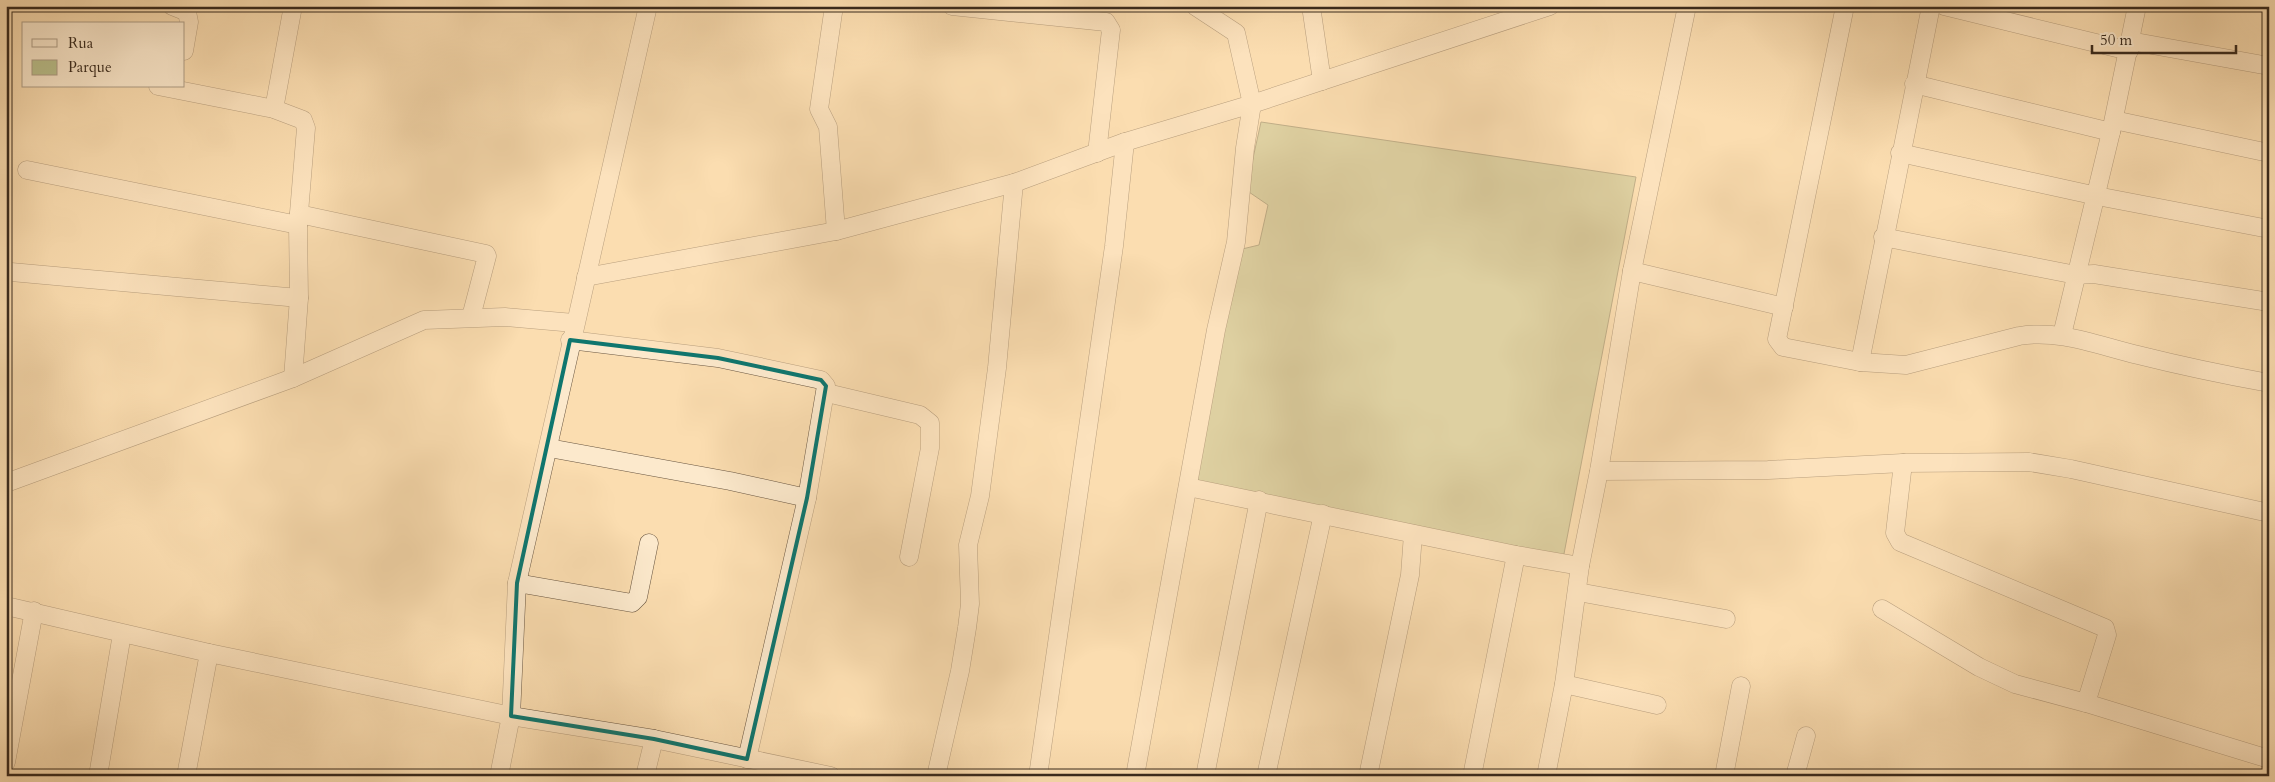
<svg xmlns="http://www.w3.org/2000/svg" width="2275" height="782" viewBox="0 0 2275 782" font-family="Cardo,serif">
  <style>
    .green { fill: #bbc28e; stroke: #7a7656 }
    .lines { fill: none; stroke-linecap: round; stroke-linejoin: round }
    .minor-casing { stroke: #6a5742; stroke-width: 19 }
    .minor { stroke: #fce9cc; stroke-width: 18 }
    .marked { fill: none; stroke: #0f766e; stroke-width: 4; stroke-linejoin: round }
  </style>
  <rect width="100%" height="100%" fill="#fbddb0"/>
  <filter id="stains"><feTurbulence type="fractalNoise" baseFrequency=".004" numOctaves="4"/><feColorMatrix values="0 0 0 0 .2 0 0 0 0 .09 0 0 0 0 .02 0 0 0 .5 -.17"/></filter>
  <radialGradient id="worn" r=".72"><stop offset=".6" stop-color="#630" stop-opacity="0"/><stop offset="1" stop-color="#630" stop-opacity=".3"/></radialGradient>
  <polygon class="green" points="1261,122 1636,177 1563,559 1194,481 1238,250 1259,245 1268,205 1246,190"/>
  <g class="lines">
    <g class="minor-casing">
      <g id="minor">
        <polyline points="172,6 187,12 189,22 184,51"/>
        <polyline points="834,6 819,109 828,127 836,231"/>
        <polyline points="952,6 1106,22 1111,30 1097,153"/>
        <polyline points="1311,6 1322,81"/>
        <path d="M1845 6 1777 339 1783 347 1860 362 1906 365 2019 336C2060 329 2099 346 2138 355 2182 366 2225 375 2269 383"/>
        <polyline points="1944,6 2129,51"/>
        <polyline points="2130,41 2269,66"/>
        <polyline points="1914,84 2111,132"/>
        <polyline points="158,86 274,109 303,120 306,128 298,225 299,298 293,378"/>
        <polyline points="274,109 293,6"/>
        <polyline points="2114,120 2269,153"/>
        <polyline points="1900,153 2097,196 2269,229"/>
        <polyline points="27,170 298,225"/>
        <polyline points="299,214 486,254 487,256 471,317"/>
        <polyline points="1883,237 2076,275 2094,274 2269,302"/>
        <polyline points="1632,271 1784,307"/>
        <polyline points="11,272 299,298"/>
        <polyline points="586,277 836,231 1014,183 1125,142 1252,104 1550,6"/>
        <polyline points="2062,335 2111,132 2137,6"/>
        <polyline points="570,340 718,358 821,380 826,386 807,498 747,759"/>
        <polyline points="1860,362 1931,6"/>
        <polyline points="827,393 920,415 930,423 930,448 909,557"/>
        <polyline points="549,448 730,481 807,498"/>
        <polyline points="1903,463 1895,533 1900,542 2105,628 2107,635 2086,703"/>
        <polyline points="1599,471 1768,470 1903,463 2029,462 2071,469 2269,513"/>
        <polyline points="6,483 293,378 424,320 505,317 574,323"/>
        <polyline points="1188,487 1516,555 1580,566"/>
        <polyline points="517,583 632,603 638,597 649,543"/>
        <polyline points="1578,592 1726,619"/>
        <polyline points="6,606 209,653 511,716 654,739 831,776"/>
        <polyline points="1882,609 1979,667 2015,684 2086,703 2269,759"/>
        <polyline points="1564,684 1657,705"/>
        <polyline points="6,762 34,611"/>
        <polyline points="98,776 122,634"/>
        <polyline points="186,776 209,653"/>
        <polyline points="499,776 511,716 517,583 648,6"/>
        <polyline points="645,776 654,739"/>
        <polyline points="936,776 960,671 967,628 970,604 968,545 980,496 997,368 1014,183"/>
        <polyline points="1038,776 1114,246 1125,142"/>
        <polyline points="1135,776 1216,330 1236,242 1245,148 1252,104 1236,33 1195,6"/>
        <polyline points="1205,776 1259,500"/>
        <polyline points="1266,776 1323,514"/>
        <polyline points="1368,776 1410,575 1413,534"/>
        <polyline points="1472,776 1516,555"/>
        <polyline points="1546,776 1564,684 1580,566 1599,471 1632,271 1687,6"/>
        <polyline points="1724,776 1741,686"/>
        <polyline points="1795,776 1806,736"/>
      </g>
    </g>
    <use href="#minor" class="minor"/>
  </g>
  <path d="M0 0H2275V782H0ZM570 340 718 358 821 380 826 386 807 498 747 759 654 739 511 716 517 583Z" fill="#fbddb0" fill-opacity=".55" fill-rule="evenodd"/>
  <path class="marked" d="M570 340 718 358 821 380 826 386 807 498 747 759 654 739 511 716 517 583Z"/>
  <rect width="2275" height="782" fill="none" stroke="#fbddb0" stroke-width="25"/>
  <rect x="8" y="8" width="2260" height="767" fill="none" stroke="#392a1d" stroke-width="2.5"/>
  <rect x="12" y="12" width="2250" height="757" fill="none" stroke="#392a1d"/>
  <rect x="22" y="22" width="162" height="65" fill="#fce9cc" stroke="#ae9d86"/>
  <rect x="32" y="39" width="25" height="8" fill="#fce9cc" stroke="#ae9d86"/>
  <text x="68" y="48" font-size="15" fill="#392a1d">Rua</text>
  <rect x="32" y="60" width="25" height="15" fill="#bbc28e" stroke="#ae9d86"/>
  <text x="68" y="72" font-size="15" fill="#392a1d">Parque</text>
  <path d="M2092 45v8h144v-8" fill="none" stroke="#392a1d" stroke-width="2.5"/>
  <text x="2100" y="45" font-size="15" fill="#392a1d" stroke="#fce9cc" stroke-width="4" paint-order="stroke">50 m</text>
  <rect width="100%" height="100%" filter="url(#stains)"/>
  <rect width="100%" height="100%" fill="url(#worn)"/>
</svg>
